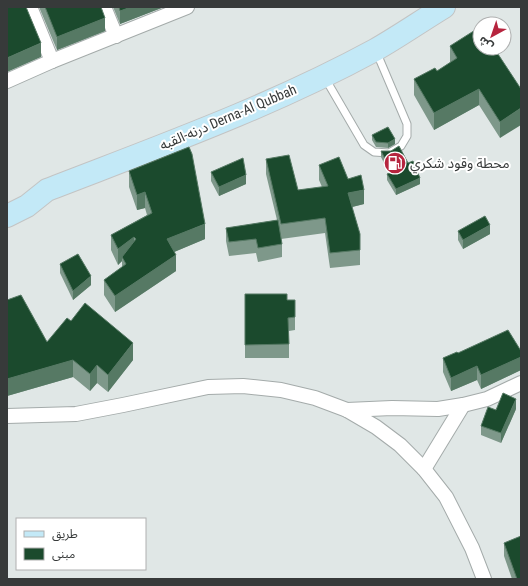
<svg xmlns="http://www.w3.org/2000/svg" width="528" height="586" viewBox="0 0 528 586" font-family="'Roboto Condensed','Noto Sans Arabic',sans-serif">
  <style>
    .lines { fill: none; stroke-linecap: round; stroke-linejoin: round }
    .lane-casing { stroke: #a4abaa; stroke-width: 9 }
    .street-casing { stroke: #a4abaa; stroke-width: 16 }
    .primary-casing { stroke: #c3c4c4; stroke-width: 24 }
    .lane { stroke: #fff; stroke-width: 7 }
    .street { stroke: #fff; stroke-width: 14 }
    .primary { stroke: #c3e9f7; stroke-width: 22 }
    .wall { fill: #7e988a }
    .shaded-wall { fill: #567964 }
    .building { fill: #1b4a2d; stroke: #567964 }
    .labels { text-anchor: middle; stroke-width: 4; stroke-linejoin: round; paint-order: stroke }
    .street-label { font-size: 14px; fill: #373a3a; stroke: #fff }
    .poi-label { font-size: 14px; fill: #373a3a; stroke: #fff; text-anchor: start }
  </style>
  <rect width="100%" height="100%" fill="#e0e7e6"/>
  <g class="lines">
    <g class="lane-casing">
      <polyline id="lane" points="325,78 364,145 374,152 389,153 401,146 407,136 407,124 376,51"/>
    </g>
    <g class="street-casing">
      <g id="street">
        <polyline points="30,7 52,61"/>
        <polyline points="104,7 116,36"/>
        <polyline points="7,81 52,61 187,7"/>
        <polyline points="347,410 392,408 438,409 463,405 487,399 521,383"/>
        <polyline points="7,416 76,414 123,405 208,387 243,386 281,390 315,398 347,410 376,427 400,445 424,469 446,497 472,548 484,579"/>
        <polyline points="424,469 463,405"/>
      </g>
    </g>
    <g class="primary-casing">
      <path id="primary" d="M7 216 27 206 47 190C158 147 270 107 375 50 398 37 421 21 444 7"/>
    </g>
    <use href="#lane" class="lane"/>
    <use href="#street" class="street"/>
    <use href="#primary" class="primary"/>
  </g>
  <g class="wall">
    <polygon points="39,7 101,7 105,31 57,50"/>
    <polygon points="113,7 164,7 120,24"/>
    <polygon points="450,46 521,89 500,138 479,105 434,130 414,95 414,79 437,71 450,63"/>
    <polygon points="372,135 395,144 388,148 376,147 372,140"/>
    <polygon points="381,151 408,163 420,184 396,195 387,180 387,174 389,173 381,157"/>
    <polygon points="266,159 298,190 322,187 319,180 319,165 348,179 364,204 352,207 360,234 360,265 330,268 325,233 281,239 282,244 282,257 258,262 256,253 229,256 226,241 226,228 277,220 266,174"/>
    <polygon points="129,171 205,239 174,252 176,271 115,312 104,295 104,280 122,267 122,261 118,265 111,250 111,235 147,215 145,208 137,210 129,187"/>
    <polygon points="211,172 246,184 219,196 211,181"/>
    <polygon points="458,231 490,234 463,249 458,240"/>
    <polygon points="60,264 91,285 73,300 60,273"/>
    <polygon points="245,294 287,300 295,300 295,330 289,331 289,358 245,358"/>
    <polygon points="7,300 47,342 71,321 133,360 108,392 97,383 90,391 73,377 7,396"/>
    <polygon points="521,351 521,370 481,389 477,380 451,391 443,372 443,358 458,353"/>
    <polygon points="516,409 501,443 481,435 481,426"/>
    <polygon points="504,543 521,579 512,579 504,556"/>
  </g>
  <g class="shaded-wall">
    <polygon points="131,7 164,7 120,24 120,11"/>
    <polygon points="105,18 105,31 57,50 57,37"/>
    <polygon points="41,43 41,57 7,72 7,58"/>
    <polygon points="479,89 479,105 434,130 434,113"/>
    <polygon points="521,108 521,125 500,138 500,122"/>
    <polygon points="395,139 395,144 388,148 388,143"/>
    <polygon points="246,175 246,184 219,196 219,187"/>
    <polygon points="420,178 420,184 396,195 396,189"/>
    <polygon points="364,190 364,204 348,208 348,193"/>
    <polygon points="145,192 145,208 137,210 137,195"/>
    <polygon points="205,224 205,239 167,255 167,239"/>
    <polygon points="490,225 490,234 463,249 463,240"/>
    <polygon points="134,237 134,252 122,257 122,261 118,265 118,249"/>
    <polygon points="176,255 176,271 115,312 115,296"/>
    <polygon points="91,276 91,285 73,300 73,291"/>
    <polygon points="133,343 133,360 108,392 108,375"/>
    <polygon points="521,357 521,370 481,389 481,375"/>
    <polygon points="73,360 73,377 7,396 7,379"/>
    <polygon points="97,365 97,383 90,391 90,374"/>
    <polygon points="477,366 477,380 451,391 451,378"/>
    <polygon points="516,399 516,409 501,443 501,433"/>
  </g>
  <g class="building">
    <polygon points="7,7 26,7 41,43 7,58"/>
    <polygon points="45,7 101,7 105,18 57,37"/>
    <polygon points="119,7 131,7 120,11"/>
    <polygon points="480,27 480,48 494,48 521,89 521,108 500,122 479,89 434,113 414,79 435,68 437,71 457,58 450,46"/>
    <polygon points="388,127 395,139 388,143 376,142 372,135"/>
    <polygon points="399,146 408,163 413,161 420,178 396,189 387,174 392,172 381,151 391,151"/>
    <polygon points="189,147 192,154 205,224 167,239 176,255 115,296 104,280 126,264 122,257 136,239 134,237 118,249 111,235 152,213 145,192 137,195 129,171"/>
    <polygon points="289,155 298,190 328,186 319,165 339,157 348,179 361,175 364,190 348,193 360,234 360,250 330,253 325,218 281,224 266,159"/>
    <polygon points="243,158 246,175 219,187 211,172"/>
    <polygon points="485,216 490,225 463,240 458,231"/>
    <polygon points="278,220 282,244 258,248 256,239 229,242 226,228"/>
    <polygon points="78,254 91,276 73,291 60,264"/>
    <polygon points="245,294 287,294 287,300 295,300 295,317 288,318 289,344 245,345"/>
    <polygon points="21,295 47,342 67,318 71,321 85,303 133,343 108,375 97,365 90,374 73,360 7,379 7,300"/>
    <polygon points="508,330 521,351 521,357 481,375 477,366 451,378 443,358 457,352 458,353"/>
    <polygon points="503,393 516,399 501,433 481,426 488,407 496,410"/>
    <polygon points="521,536 521,579 517,579 504,543"/>
  </g>
  <defs>
    <g id="fuel-disc" transform="scale(1.15)"><circle r="9.5" fill="#b6243e" stroke="#fff"/><path d="M-5.5-6h7V0h2V4h1.3V-2.5L3-4.5l.8-.8L6-3V5H2.5V1h-1V6h-7ZM-4.2-4.7v3.2H.2V-4.7Z" fill="#fff"/></g>
  </defs>
  <g fill-rule="evenodd">
    <use href="#fuel-disc" x="395" y="163"/>
  </g>
  <g class="labels">
    <g class="street-label">
      <text transform="translate(228 117) rotate(-23)" y="5">درنه-القبه Derna-Al Qubbah</text>
    </g>
    <g class="poi-label">
      <text x="410" y="168">محطة وقود شكري</text>
    </g>
  </g>
  <rect width="528" height="586" fill="none" stroke="#373a3a" stroke-width="16"/>
  <rect x="16" y="518" width="130" height="52" fill="#ffffff" stroke="#afb0b0"/>
  <rect x="24" y="531" width="20" height="6" fill="#c3e9f7" stroke="#afb0b0"/>
  <text x="52" y="538" font-size="12" fill="#373a3a">طريق</text>
  <rect x="24" y="548" width="20" height="12" fill="#1b4a2d" stroke="#afb0b0"/>
  <text x="52" y="558" font-size="12" fill="#373a3a">مبنى</text>
  <g transform="translate(492 36) rotate(220)"><circle r="19" fill="#ffffff" stroke="#afb0b0"/>
  <path d="M0-3L7 15L0 10L-7 15Z" fill="#b6243e"/>
  <text y="-6" font-size="11" font-weight="bold" text-anchor="middle" fill="#373a3a">ش</text>
  </g>
</svg>
